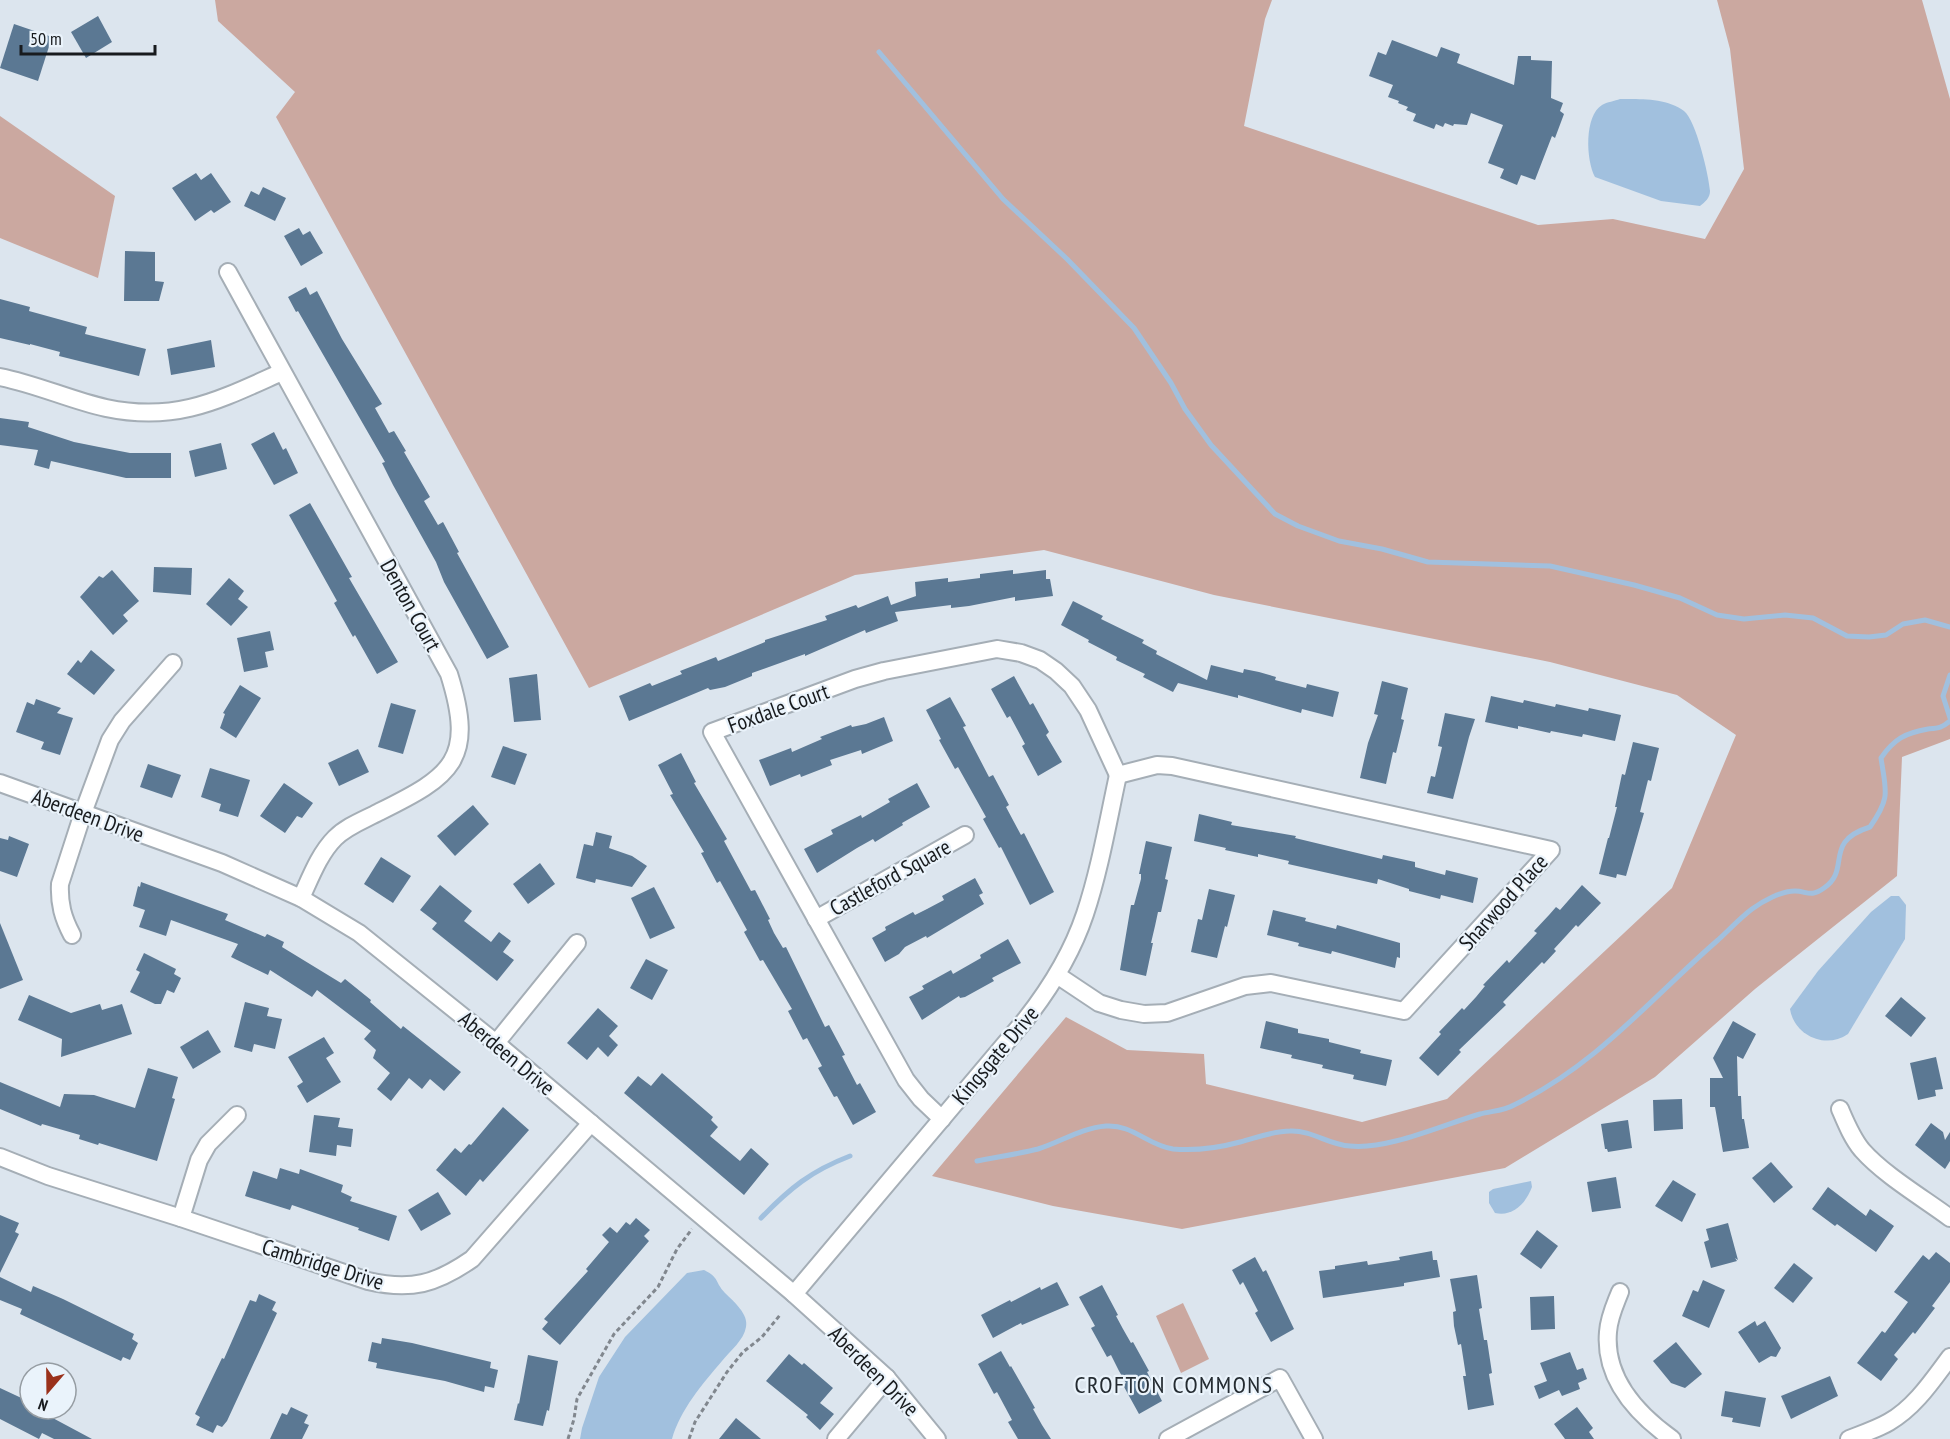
<svg xmlns="http://www.w3.org/2000/svg" width="1950" height="1439" viewBox="0 0 1950 1439" font-family="'PT Sans Narrow',sans-serif">
  <style>
    .green { fill: #cba8a0 }
    .water { fill: #a1c0de }
    .lines { fill: none; stroke-linecap: round; stroke-linejoin: round }
    .stream { stroke: #a1c0de; stroke-width: 5 }
    .building { fill: #5b7893 }
    .minor-casing { stroke: #a5aeb6; stroke-width: 20 }
    .path { stroke: #81878e; stroke-width: 3; stroke-dasharray: 4.5 3; stroke-linecap: butt }
    .minor { stroke: #fff; stroke-width: 16 }
    .labels { text-anchor: middle; stroke-width: 4.5; stroke-linejoin: round; paint-order: stroke }
    .street-label { font-size: 22px; fill: #181b1e; stroke: #eaf3fb }
    .neighbourhood-label { font-size: 24px; letter-spacing: 1.5px; fill: #252c32; stroke: #eaf3fb }
  </style>
  <rect width="100%" height="100%" fill="#dce5ee"/>
  <g class="green">
    <polygon points="215,0 1272,0 1265,19 1244,126 1538,225 1613,219 1705,239 1744,169 1730,49 1717,0 1922,0 1950,99 1950,739 1902,757 1897,876 1755,989 1655,1077 1505,1168 1182,1229 1053,1206 932,1176 1066,1017 1127,1050 1204,1054 1206,1084 1362,1122 1447,1099 1672,888 1736,735 1677,695 1550,662 1214,595 1044,550 855,575 589,688 276,117 295,92 218,21"/>
    <polygon points="0,116 115,196 98,278 0,238"/>
    <polygon points="1183,1303 1209,1359 1181,1373 1156,1316"/>
  </g>
  <g class="water">
    <path d="M1620 99C1641 99 1667 98 1684 111 1696 120 1709 176 1710 191 1710 198 1705 202 1700 206L1661 201 1595 177C1586 160 1584 116 1602 105 1607 102 1615 101 1620 99Z"/>
    <path d="M1891 896H1899L1906 905 1905 939 1848 1034C1825 1050 1794 1035 1790 1009L1818 971 1871 912Z"/>
    <path d="M1531 1181 1532 1187C1526 1203 1513 1217 1495 1213L1489 1203V1192L1493 1189Z"/>
    <path d="M704 1270C720 1278 714 1281 725 1293 733 1301 749 1314 746 1327 744 1340 730 1351 722 1361 703 1383 680 1410 672 1439H580L582 1428 599 1377 625 1337 687 1273Z"/>
  </g>
  <g class="lines">
    <g class="stream">
      <polyline points="879,52 1003,199 1067,259 1134,328 1171,383 1185,409 1211,445 1275,514 1298,526 1339,541 1382,549 1428,562 1550,566 1634,585 1680,598 1717,615 1744,619 1785,615 1813,618 1847,636 1869,637 1886,635 1903,624 1925,620 1950,627"/>
      <polyline points="1950,675 1943,696 1950,718"/>
      <path d="M977 1161C997 1157 1018 1154 1038 1149 1061 1142 1081 1128 1106 1126 1132 1124 1149 1146 1173 1149 1196 1151 1218 1148 1240 1142 1256 1138 1273 1131 1290 1131 1312 1130 1329 1145 1350 1146 1388 1150 1442 1125 1480 1114 1491 1111 1504 1111 1514 1105 1598 1064 1650 999 1718 940 1729 930 1740 918 1752 909 1763 901 1781 891 1795 891 1807 891 1810 898 1824 888 1852 869 1822 842 1870 827 1891 797 1886 792 1881 758 1894 739 1905 733 1928 729 1938 728 1942 728 1950 721"/>
      <path d="M761 1218C790 1188 811 1171 850 1156"/>
    </g>
  </g>
  <g class="building">
    <polygon points="98,16 112,42 86,58 71,32"/>
    <polygon points="14,24 52,37 38,81 0,68"/>
    <polygon points="1392,40 1437,57 1441,47 1460,54 1457,63 1514,85 1518,56 1531,56 1531,60 1552,61 1551,98 1563,103 1560,111 1564,114 1555,138 1552,136 1535,180 1521,175 1517,185 1500,178 1504,169 1488,163 1503,125 1471,113 1467,125 1454,124 1453,126 1445,123 1443,127 1436,124 1434,129 1413,121 1416,114 1406,110 1408,107 1398,103 1399,101 1388,97 1393,85 1369,76 1378,52 1386,55"/>
    <polygon points="196,173 201,180 211,173 231,202 214,213 211,210 195,221 172,188"/>
    <polygon points="263,187 286,198 275,221 244,206 251,191 259,195"/>
    <polygon points="299,228 303,235 310,231 323,253 301,266 284,236"/>
    <polygon points="125,251 155,252 155,281 164,282 159,301 124,301"/>
    <polygon points="306,287 310,295 317,291 342,339 382,404 375,408 389,433 394,431 406,451 404,452 430,497 424,501 438,525 443,522 459,552 457,553 509,647 487,659 444,582 436,562 393,485 382,463 385,462 298,311 296,312 288,297"/>
    <polygon points="0,299 30,307 29,311 87,327 85,334 146,349 139,376 59,356 60,352 30,344 30,345 0,338"/>
    <polygon points="211,340 215,367 171,375 167,349"/>
    <polygon points="0,418 29,422 28,427 74,442 99,447 130,453 171,453 171,478 126,478 51,461 49,469 34,465 38,450 0,445"/>
    <polygon points="274,432 283,450 286,448 298,473 274,485 251,444"/>
    <polygon points="221,443 227,469 195,477 189,451"/>
    <polygon points="310,503 352,577 349,578 398,662 377,674 355,635 353,637 334,603 337,601 289,515"/>
    <polygon points="154,567 192,568 191,595 153,592"/>
    <polygon points="112,570 139,601 123,615 128,621 113,635 80,597 99,576 103,578"/>
    <polygon points="1013,570 1013,574 1046,570 1046,579 1050,579 1053,596 1015,601 1015,597 969,606 951,608 951,605 895,612 898,621 866,633 865,630 805,656 805,654 752,673 752,676 725,687 710,690 708,688 629,721 619,696 650,683 652,686 682,674 680,671 716,657 718,661 765,642 765,640 827,620 825,616 856,605 858,608 888,596 891,605 916,596 915,582 948,578 948,582 980,578 980,574"/>
    <polygon points="229,578 244,591 238,599 248,607 231,626 206,604"/>
    <polygon points="1073,601 1103,616 1101,619 1144,640 1142,643 1157,651 1156,654 1207,680 1211,665 1243,673 1244,669 1259,672 1276,677 1275,680 1306,688 1307,684 1339,692 1333,717 1302,709 1301,713 1238,695 1238,698 1178,683 1173,692 1143,677 1145,674 1116,660 1117,657 1088,642 1089,640 1061,625"/>
    <polygon points="270,631 274,650 265,652 268,667 244,672 237,638"/>
    <polygon points="91,650 115,670 94,695 67,674 78,660 81,663"/>
    <polygon points="537,674 541,720 514,722 509,678"/>
    <polygon points="1014,676 1030,705 1033,703 1049,732 1046,735 1062,762 1038,776 1022,746 1025,744 1017,729 1010,716 1007,718 991,689"/>
    <polygon points="1382,681 1408,688 1401,719 1404,720 1396,753 1393,752 1386,784 1360,778 1368,743 1378,715 1374,714"/>
    <polygon points="240,685 261,698 236,738 220,728 225,714 223,713"/>
    <polygon points="1491,696 1523,703 1524,700 1555,707 1556,704 1588,711 1589,708 1621,715 1615,741 1583,734 1582,737 1551,731 1550,733 1518,726 1518,729 1485,722"/>
    <polygon points="950,697 966,726 963,727 989,777 993,775 1009,805 1006,807 1021,835 1024,833 1054,892 1030,905 1001,847 999,848 983,819 986,817 958,767 955,769 939,740 941,739 926,710"/>
    <polygon points="36,699 61,708 57,713 73,718 60,755 41,749 44,742 16,732 27,702 34,705"/>
    <polygon points="391,703 416,710 403,754 378,747"/>
    <polygon points="1445,713 1475,719 1469,737 1453,799 1427,793 1431,776 1435,777 1442,747 1438,746"/>
    <polygon points="884,717 893,741 862,754 861,750 830,760 832,765 801,777 800,774 770,786 759,760 791,748 792,752 822,739 820,737 851,725 852,727 866,724"/>
    <polygon points="1633,742 1659,748 1651,781 1648,780 1640,812 1644,813 1626,876 1617,874 1616,878 1599,874 1608,838 1609,838 1617,807 1615,807 1622,774 1625,775"/>
    <polygon points="503,746 527,754 515,785 491,777"/>
    <polygon points="358,749 369,772 339,786 328,763"/>
    <polygon points="681,753 696,782 694,783 727,839 724,841 751,891 755,890 770,919 768,920 774,933 783,948 786,947 825,1027 829,1025 845,1055 842,1056 857,1085 860,1083 876,1112 853,1125 837,1096 834,1097 818,1068 822,1066 807,1038 803,1040 788,1011 792,1009 763,960 760,961 744,932 747,930 720,881 717,883 701,853 704,852 670,795 673,794 658,765"/>
    <polygon points="148,764 181,775 172,798 140,787"/>
    <polygon points="210,768 250,780 238,817 219,811 221,804 201,797"/>
    <polygon points="284,783 313,803 302,818 297,816 285,833 260,816"/>
    <polygon points="917,783 930,807 902,823 903,825 893,831 875,842 873,839 857,848 817,873 804,849 833,834 831,830 861,815 862,818 890,802 888,799"/>
    <polygon points="473,805 489,824 455,856 437,836"/>
    <polygon points="1199,814 1232,822 1231,825 1296,836 1295,838 1382,859 1383,855 1415,862 1415,867 1445,875 1446,870 1478,878 1473,903 1441,895 1440,899 1409,891 1409,889 1378,879 1377,884 1288,864 1289,861 1258,854 1258,857 1225,850 1226,848 1194,841"/>
    <polygon points="596,832 612,836 609,848 632,856 647,866 632,887 596,879 595,883 576,878 584,844 593,846"/>
    <polygon points="9,836 29,844 17,877 0,871 0,838 8,840"/>
    <polygon points="1146,841 1172,847 1165,879 1168,880 1161,912 1158,912 1155,926 1151,943 1153,943 1146,976 1120,970 1131,905 1134,905 1141,879 1141,874 1139,874"/>
    <polygon points="381,857 411,876 393,903 364,884"/>
    <polygon points="540,863 555,884 528,904 513,884"/>
    <polygon points="975,878 983,893 979,895 984,904 927,938 926,936 905,947 899,954 885,962 872,938 886,930 885,927 913,912 915,915 927,909 944,900 942,896"/>
    <polygon points="141,882 228,914 225,920 265,937 267,934 284,942 282,947 341,983 345,979 371,1000 370,1002 401,1029 403,1026 461,1072 444,1091 430,1079 422,1089 409,1078 391,1101 377,1089 390,1073 373,1058 376,1050 364,1039 371,1031 317,990 312,997 270,970 268,975 231,957 238,944 171,920 166,936 139,927 145,910 133,906 138,886 140,887"/>
    <polygon points="440,885 472,911 464,921 491,942 499,932 511,941 503,952 514,960 497,981 432,929 437,923 420,910"/>
    <polygon points="1582,885 1601,903 1578,927 1576,925 1566,936 1554,949 1556,951 1544,964 1542,962 1503,1002 1506,1005 1459,1050 1461,1052 1438,1076 1419,1058 1441,1034 1439,1032 1462,1008 1464,1010 1476,997 1485,986 1483,985 1507,960 1509,963 1537,933 1534,931 1549,915 1556,907 1560,910"/>
    <polygon points="654,887 675,928 650,939 631,898"/>
    <polygon points="1209,889 1235,895 1227,927 1225,926 1217,958 1191,952 1198,919 1202,920"/>
    <polygon points="1273,910 1306,918 1305,921 1336,929 1337,925 1400,943 1400,958 1397,957 1395,968 1332,951 1331,954 1298,946 1299,943 1267,935"/>
    <polygon points="0,923 23,980 0,989"/>
    <polygon points="1008,939 1021,963 992,978 994,981 965,997 960,998 959,996 922,1020 909,997 924,989 922,986 951,970 953,974 981,958 980,955"/>
    <polygon points="144,953 176,969 174,974 181,978 174,993 167,990 161,1004 155,1004 130,992 140,972 136,970"/>
    <polygon points="646,959 668,970 652,1000 630,988"/>
    <polygon points="29,995 71,1013 100,1004 102,1010 122,1004 132,1034 61,1057 62,1039 18,1020"/>
    <polygon points="1901,997 1926,1018 1911,1037 1885,1016"/>
    <polygon points="245,1002 269,1008 267,1016 282,1019 275,1049 254,1044 252,1052 234,1047"/>
    <polygon points="598,1008 618,1026 609,1036 618,1045 608,1057 598,1047 587,1060 567,1043"/>
    <polygon points="1266,1021 1298,1029 1298,1033 1329,1039 1329,1042 1361,1050 1360,1053 1392,1060 1386,1086 1353,1079 1354,1075 1322,1068 1323,1065 1291,1058 1292,1055 1260,1048"/>
    <polygon points="1733,1021 1756,1034 1743,1059 1737,1056 1738,1096 1741,1096 1742,1119 1744,1119 1749,1148 1723,1152 1715,1107 1710,1107 1710,1078 1723,1078 1713,1058"/>
    <polygon points="208,1030 221,1052 193,1069 180,1047"/>
    <polygon points="324,1037 334,1053 326,1058 341,1082 307,1103 297,1086 303,1082 288,1057"/>
    <polygon points="1936,1057 1943,1089 1935,1090 1936,1096 1918,1100 1910,1063"/>
    <polygon points="148,1068 178,1077 172,1098 175,1099 157,1161 99,1143 98,1145 79,1139 80,1135 42,1124 41,1126 0,1109 0,1082 60,1107 64,1094 94,1095 135,1108"/>
    <polygon points="662,1073 713,1117 711,1120 718,1127 710,1136 740,1161 751,1148 769,1164 744,1195 624,1093 638,1076 651,1086"/>
    <polygon points="1682,1099 1683,1129 1654,1131 1653,1100"/>
    <polygon points="503,1107 529,1130 483,1182 480,1179 466,1196 436,1170 455,1148 461,1153 469,1144 471,1145"/>
    <polygon points="314,1115 340,1118 338,1127 353,1129 351,1147 337,1145 336,1156 309,1152"/>
    <polygon points="1628,1120 1632,1148 1608,1152 1607,1149 1605,1149 1601,1124"/>
    <polygon points="1931,1123 1943,1132 1945,1140 1950,1132 1950,1161 1945,1169 1915,1145"/>
    <polygon points="1771,1162 1793,1187 1774,1203 1752,1178"/>
    <polygon points="280,1168 299,1174 300,1169 343,1185 341,1192 352,1197 350,1201 397,1216 389,1241 358,1230 359,1228 292,1205 290,1210 245,1196 253,1171 277,1179"/>
    <polygon points="1616,1177 1621,1208 1592,1212 1587,1182"/>
    <polygon points="1673,1180 1696,1194 1682,1222 1655,1206"/>
    <polygon points="1828,1187 1866,1216 1870,1209 1894,1226 1876,1252 1837,1224 1835,1226 1812,1209"/>
    <polygon points="438,1192 451,1214 421,1231 408,1210"/>
    <polygon points="0,1215 19,1223 15,1232 19,1234 0,1273"/>
    <polygon points="636,1218 650,1230 644,1236 649,1241 560,1345 542,1329 548,1322 544,1319 588,1271 586,1269 609,1242 602,1235 610,1227 617,1233 626,1222 630,1225"/>
    <polygon points="1728,1223 1738,1260 1735,1258 1737,1261 1711,1268 1704,1242 1709,1240 1706,1229"/>
    <polygon points="1537,1230 1558,1246 1541,1269 1520,1254"/>
    <polygon points="1432,1251 1433,1260 1437,1260 1440,1277 1404,1283 1404,1286 1323,1298 1319,1271 1335,1269 1335,1266 1367,1261 1368,1265 1400,1260 1399,1257"/>
    <polygon points="1936,1252 1950,1263 1950,1282 1932,1306 1935,1308 1915,1334 1913,1332 1894,1355 1898,1359 1881,1381 1857,1363 1882,1331 1885,1333 1908,1302 1894,1292 1923,1255 1929,1260"/>
    <polygon points="1255,1257 1263,1272 1266,1270 1294,1329 1271,1342 1255,1313 1258,1311 1243,1282 1240,1285 1232,1270"/>
    <polygon points="1794,1263 1813,1278 1793,1303 1774,1288"/>
    <polygon points="1477,1275 1482,1308 1479,1309 1484,1340 1487,1340 1492,1373 1489,1374 1494,1405 1468,1410 1463,1376 1466,1376 1461,1344 1458,1345 1454,1326 1453,1312 1456,1311 1450,1279"/>
    <polygon points="0,1277 31,1292 33,1286 63,1299 134,1334 132,1339 138,1343 130,1360 123,1357 121,1361 20,1314 22,1309 0,1300"/>
    <polygon points="1703,1280 1725,1290 1709,1328 1682,1316 1693,1290 1698,1292"/>
    <polygon points="1057,1282 1069,1305 1022,1325 1021,1323 993,1338 981,1315 1010,1300 1011,1302 1040,1287 1041,1290"/>
    <polygon points="1102,1285 1118,1315 1116,1316 1123,1329 1131,1343 1133,1342 1149,1371 1147,1372 1162,1401 1139,1414 1123,1385 1126,1383 1119,1371 1111,1355 1107,1357 1091,1328 1095,1326 1079,1297"/>
    <polygon points="259,1294 276,1302 272,1310 277,1313 227,1421 222,1427 217,1425 213,1433 196,1425 200,1417 195,1414 222,1358 224,1359 250,1300 256,1302"/>
    <polygon points="1554,1296 1555,1329 1531,1330 1530,1297"/>
    <polygon points="1755,1321 1757,1326 1765,1321 1781,1348 1776,1357 1771,1356 1759,1363 1738,1332"/>
    <polygon points="382,1338 412,1343 491,1362 490,1368 498,1370 494,1388 485,1386 484,1392 445,1381 376,1368 377,1363 368,1361 372,1342 381,1344"/>
    <polygon points="1676,1342 1702,1374 1685,1388 1671,1383 1653,1361"/>
    <polygon points="1001,1351 1010,1367 1011,1366 1035,1408 1033,1409 1042,1425 1051,1439 1018,1439 1008,1422 1012,1420 997,1392 994,1394 978,1364"/>
    <polygon points="1570,1352 1577,1370 1583,1368 1587,1379 1578,1383 1580,1389 1562,1396 1559,1390 1539,1399 1534,1386 1547,1381 1540,1363"/>
    <polygon points="789,1354 802,1365 804,1363 833,1388 820,1403 834,1414 820,1430 806,1417 808,1415 766,1381"/>
    <polygon points="528,1355 558,1361 549,1411 547,1410 543,1426 514,1420 518,1403 519,1404"/>
    <polygon points="1830,1376 1838,1396 1791,1419 1781,1396"/>
    <polygon points="0,1388 30,1402 30,1409 52,1409 49,1416 92,1439 54,1439 42,1433 39,1439 0,1419"/>
    <polygon points="1725,1391 1766,1398 1760,1427 1732,1422 1733,1418 1721,1416"/>
    <polygon points="291,1407 308,1415 304,1423 309,1425 302,1439 270,1439 282,1413 287,1415"/>
    <polygon points="1577,1407 1593,1428 1589,1432 1594,1439 1565,1439 1554,1424"/>
    <polygon points="736,1418 761,1439 719,1439"/>
  </g>
  <g class="lines">
    <g class="minor-casing">
      <g id="minor">
        <path d="M228 272 449 674C476 760 452 776 379 812 364 820 347 826 335 838 319 854 310 879 301 898"/>
        <path d="M0 377C36 384 70 400 106 408 177 423 219 400 282 372"/>
        <polyline points="0,783 222,863 301,898 359,933 496,1043 794,1294 887,1378 937,1439"/>
        <polyline points="816,919 965,835"/>
        <path d="M72 935C63 918 59 904 60 884L83 813 110 740 122 721 173 663"/>
        <polyline points="1057,975 1099,1003 1121,1010 1144,1014 1167,1013 1245,986 1271,983 1404,1011 1551,850 1172,766 1157,765 1118,775"/>
        <polyline points="496,1043 577,943"/>
        <path d="M1840 1109C1846 1123 1852 1138 1862 1150 1884 1175 1923 1198 1950 1218"/>
        <polyline points="942,1119 921,1099 906,1080 712,732 855,679 884,671 997,649 1021,653 1040,660 1056,671 1072,686 1088,710 1118,775"/>
        <path d="M0 1157 48 1176 181 1218 368 1281C411 1291 436 1284 472 1259L591 1123"/>
        <polyline points="181,1218 199,1160 208,1144 237,1115"/>
        <path d="M1620 1292C1615 1305 1609 1317 1608 1332 1604 1378 1637 1414 1672 1439"/>
        <path d="M794 1294 1026 1019C1051 987 1072 953 1085 914 1100 869 1108 821 1118 775"/>
        <polyline points="836,1439 887,1378"/>
        <polyline points="1168,1439 1280,1378 1314,1439"/>
        <path d="M1849 1439C1862 1434 1877 1429 1889 1422 1915 1407 1932 1381 1950 1357"/>
      </g>
    </g>
    <g class="path">
      <polyline points="568,1439 574,1419 577,1399 614,1334 658,1287 677,1249 692,1229"/>
      <polyline points="689,1439 695,1422 727,1372 743,1352 762,1337 780,1315"/>
    </g>
    <use href="#minor" class="minor"/>
  </g>
  <g class="labels">
    <g class="street-label">
      <text transform="translate(411 605) rotate(61)" y="8">Denton Court</text>
      <text transform="translate(778 708) rotate(-20)" y="8">Foxdale Court</text>
      <text transform="translate(88 815) rotate(20)" y="8">Aberdeen Drive</text>
      <text transform="translate(890 877) rotate(-29)" y="8">Castleford Square</text>
      <text transform="translate(1503 902) rotate(-48)" y="8">Sharwood Place</text>
      <text transform="translate(507 1053) rotate(40)" y="8">Aberdeen Drive</text>
      <text transform="translate(995 1055) rotate(-50)" y="8">Kingsgate Drive</text>
      <text transform="translate(323 1264) rotate(17)" y="8">Cambridge Drive</text>
      <text transform="translate(874 1371) rotate(45)" y="8">Aberdeen Drive</text>
    </g>
    <g class="neighbourhood-label">
      <text x="1174" y="1393">CROFTON COMMONS</text>
    </g>
  </g>
  <g transform="translate(48 1391) rotate(200)"><circle r="28" fill="#eaf3fb" stroke="#969da3" stroke-width="1.5"/>
  <path d="M0-4.5L10 22L0 15L-10 22Z" fill="#9a311b"/>
  <text y="-9" font-size="16" font-weight="bold" text-anchor="middle" fill="#181b1e">N</text>
  </g>
  <path d="M21 45v9h134v-9" fill="none" stroke="#181b1e" stroke-width="3"/>
  <text x="30" y="45" font-size="18" fill="#181b1e" stroke="#eaf3fb" stroke-width="4.5" paint-order="stroke">50 m</text>
</svg>
